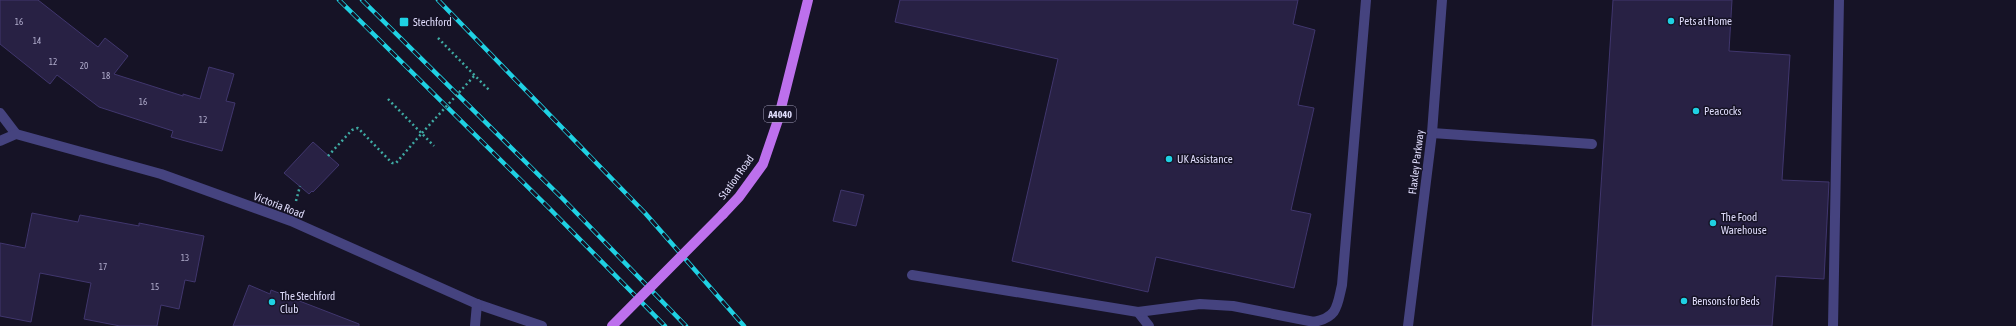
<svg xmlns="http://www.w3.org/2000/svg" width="2016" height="326" viewBox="0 0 2016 326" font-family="'Asap Condensed',sans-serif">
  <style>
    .building { fill: #282144; stroke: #40366d }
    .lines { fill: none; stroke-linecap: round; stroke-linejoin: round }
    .path { stroke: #3faba4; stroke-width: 2.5; stroke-dasharray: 2 3; stroke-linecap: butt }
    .service { stroke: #45437f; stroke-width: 10 }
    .minor { stroke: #45437f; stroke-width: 10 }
    .primary { stroke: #bd70ed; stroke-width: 10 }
    .rail-casing { stroke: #1fd1e3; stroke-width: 4.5 }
    .rail { stroke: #161326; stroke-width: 3; stroke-dasharray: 9; stroke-linecap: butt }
    .path-bridge { stroke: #3faba4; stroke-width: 2.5; stroke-dasharray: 2 3; stroke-linecap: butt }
    .primary-bridge { stroke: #bd70ed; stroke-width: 10 }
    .poi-dot { fill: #1fd1e3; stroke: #161326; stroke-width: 1.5 }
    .labels { text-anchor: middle; stroke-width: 3; stroke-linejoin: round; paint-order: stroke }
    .number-label { font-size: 9px; fill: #b1adcd }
    .shield { fill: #161326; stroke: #a3a0bb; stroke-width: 1 }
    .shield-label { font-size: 10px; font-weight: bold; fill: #dfdcfb }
    .poi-label { font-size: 11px; fill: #dfdcfb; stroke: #161326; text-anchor: start }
    .street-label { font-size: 11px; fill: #dfdcfb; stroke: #161326 }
  </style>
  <rect width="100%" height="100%" fill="#161326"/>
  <g class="building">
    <polygon points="0,0 38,0 98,47 105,38 128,56 114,74 183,96 183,94 200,99 209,67 234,74 226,101 235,103 222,151 171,137 173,131 99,107 57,75 50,84 0,44"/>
    <polygon points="900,0 1298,0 1293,24 1315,30 1298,105 1314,108 1291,210 1311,214 1294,288 1156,257 1148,292 1012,261 1058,59 895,22"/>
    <polygon points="1613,0 1732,0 1729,51 1790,55 1782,180 1829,182 1824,279 1776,276 1772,326 1592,326"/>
    <polygon points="313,142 339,165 313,192 312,191 309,194 284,173"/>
    <polygon points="841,190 864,195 856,226 833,221"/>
    <polygon points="32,213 78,222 80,215 139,226 139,223 204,236 195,282 185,280 179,309 161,305 157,326 120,326 84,319 91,283 40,273 31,322 0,316 0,243 25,248"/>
    <polygon points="249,285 270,294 271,290 359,324 359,326 233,326"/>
  </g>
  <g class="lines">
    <g class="path">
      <polyline points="438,38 490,91"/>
      <polyline points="388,99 434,146"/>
      <polyline points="328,156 352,130 358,128 392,163 396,163 422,133"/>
      <polyline points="296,201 300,186"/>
    </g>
    <g class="service">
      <polyline points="1432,133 1592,144"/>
      <polyline points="912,275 1138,312 1149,326"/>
      <path d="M1138 312 1200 304 1233 306 1314 322C1338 317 1337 306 1342 285L1366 0"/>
      <polyline points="1833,326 1839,0"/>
    </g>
    <g class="minor">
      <polyline points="0,113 16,134"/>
      <polyline points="0,141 16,134 161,174 291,221 477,304 542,326"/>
      <polyline points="475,326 477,304"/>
      <polyline points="1408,326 1432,133 1442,0"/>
    </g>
    <polyline class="primary" points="723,214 739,197 763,164 778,120 808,0"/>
    <g class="rail-casing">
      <g id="rail">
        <polyline points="339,0 550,209 665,326"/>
        <polyline points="362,0 563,199 686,326"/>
        <polyline points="438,0 645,213 744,326"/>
      </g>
    </g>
    <use href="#rail" class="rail"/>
    <polyline class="path-bridge" points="422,133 475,75"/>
    <polyline class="primary-bridge" points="612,326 723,214"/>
  </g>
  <g class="poi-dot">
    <circle cx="1671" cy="21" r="4"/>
    <rect x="399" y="17" width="10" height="10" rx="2"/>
    <circle cx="1696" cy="111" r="4"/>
    <circle cx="1169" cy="159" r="4"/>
    <circle cx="1713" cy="223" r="4"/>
    <circle cx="1684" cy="301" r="4"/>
    <circle cx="272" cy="302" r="4"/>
  </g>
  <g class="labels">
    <g class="number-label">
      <text x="19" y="25">16</text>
      <text x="37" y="44">14</text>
      <text x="53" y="65">12</text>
      <text x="84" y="69">20</text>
      <text x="106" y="79">18</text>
      <text x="143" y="105">16</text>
      <text x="203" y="123">12</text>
      <text x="185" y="261">13</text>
      <text x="103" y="270">17</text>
      <text x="155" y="290">15</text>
    </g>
    <rect class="shield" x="764" y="106" width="32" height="16" rx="3"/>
    <g class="shield-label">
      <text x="780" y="118">A4040</text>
    </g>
    <g class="poi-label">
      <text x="1679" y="25">Pets at Home</text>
      <text x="413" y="26">Stechford</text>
      <text x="1704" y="115">Peacocks</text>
      <text x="1177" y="163">UK Assistance</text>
      <text x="1721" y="221">The Food<tspan x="1721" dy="13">Warehouse</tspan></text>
      <text x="280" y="300">The Stechford<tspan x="280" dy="13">Club</tspan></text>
      <text x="1692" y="305">Bensons for Beds</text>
    </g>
    <g class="street-label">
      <text transform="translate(1416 162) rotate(-83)" y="4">Flaxley Parkway</text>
      <text transform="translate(736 177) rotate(-54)" y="4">Station Road</text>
      <text transform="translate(279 205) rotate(21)" y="4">Victoria Road</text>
    </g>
  </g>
</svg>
